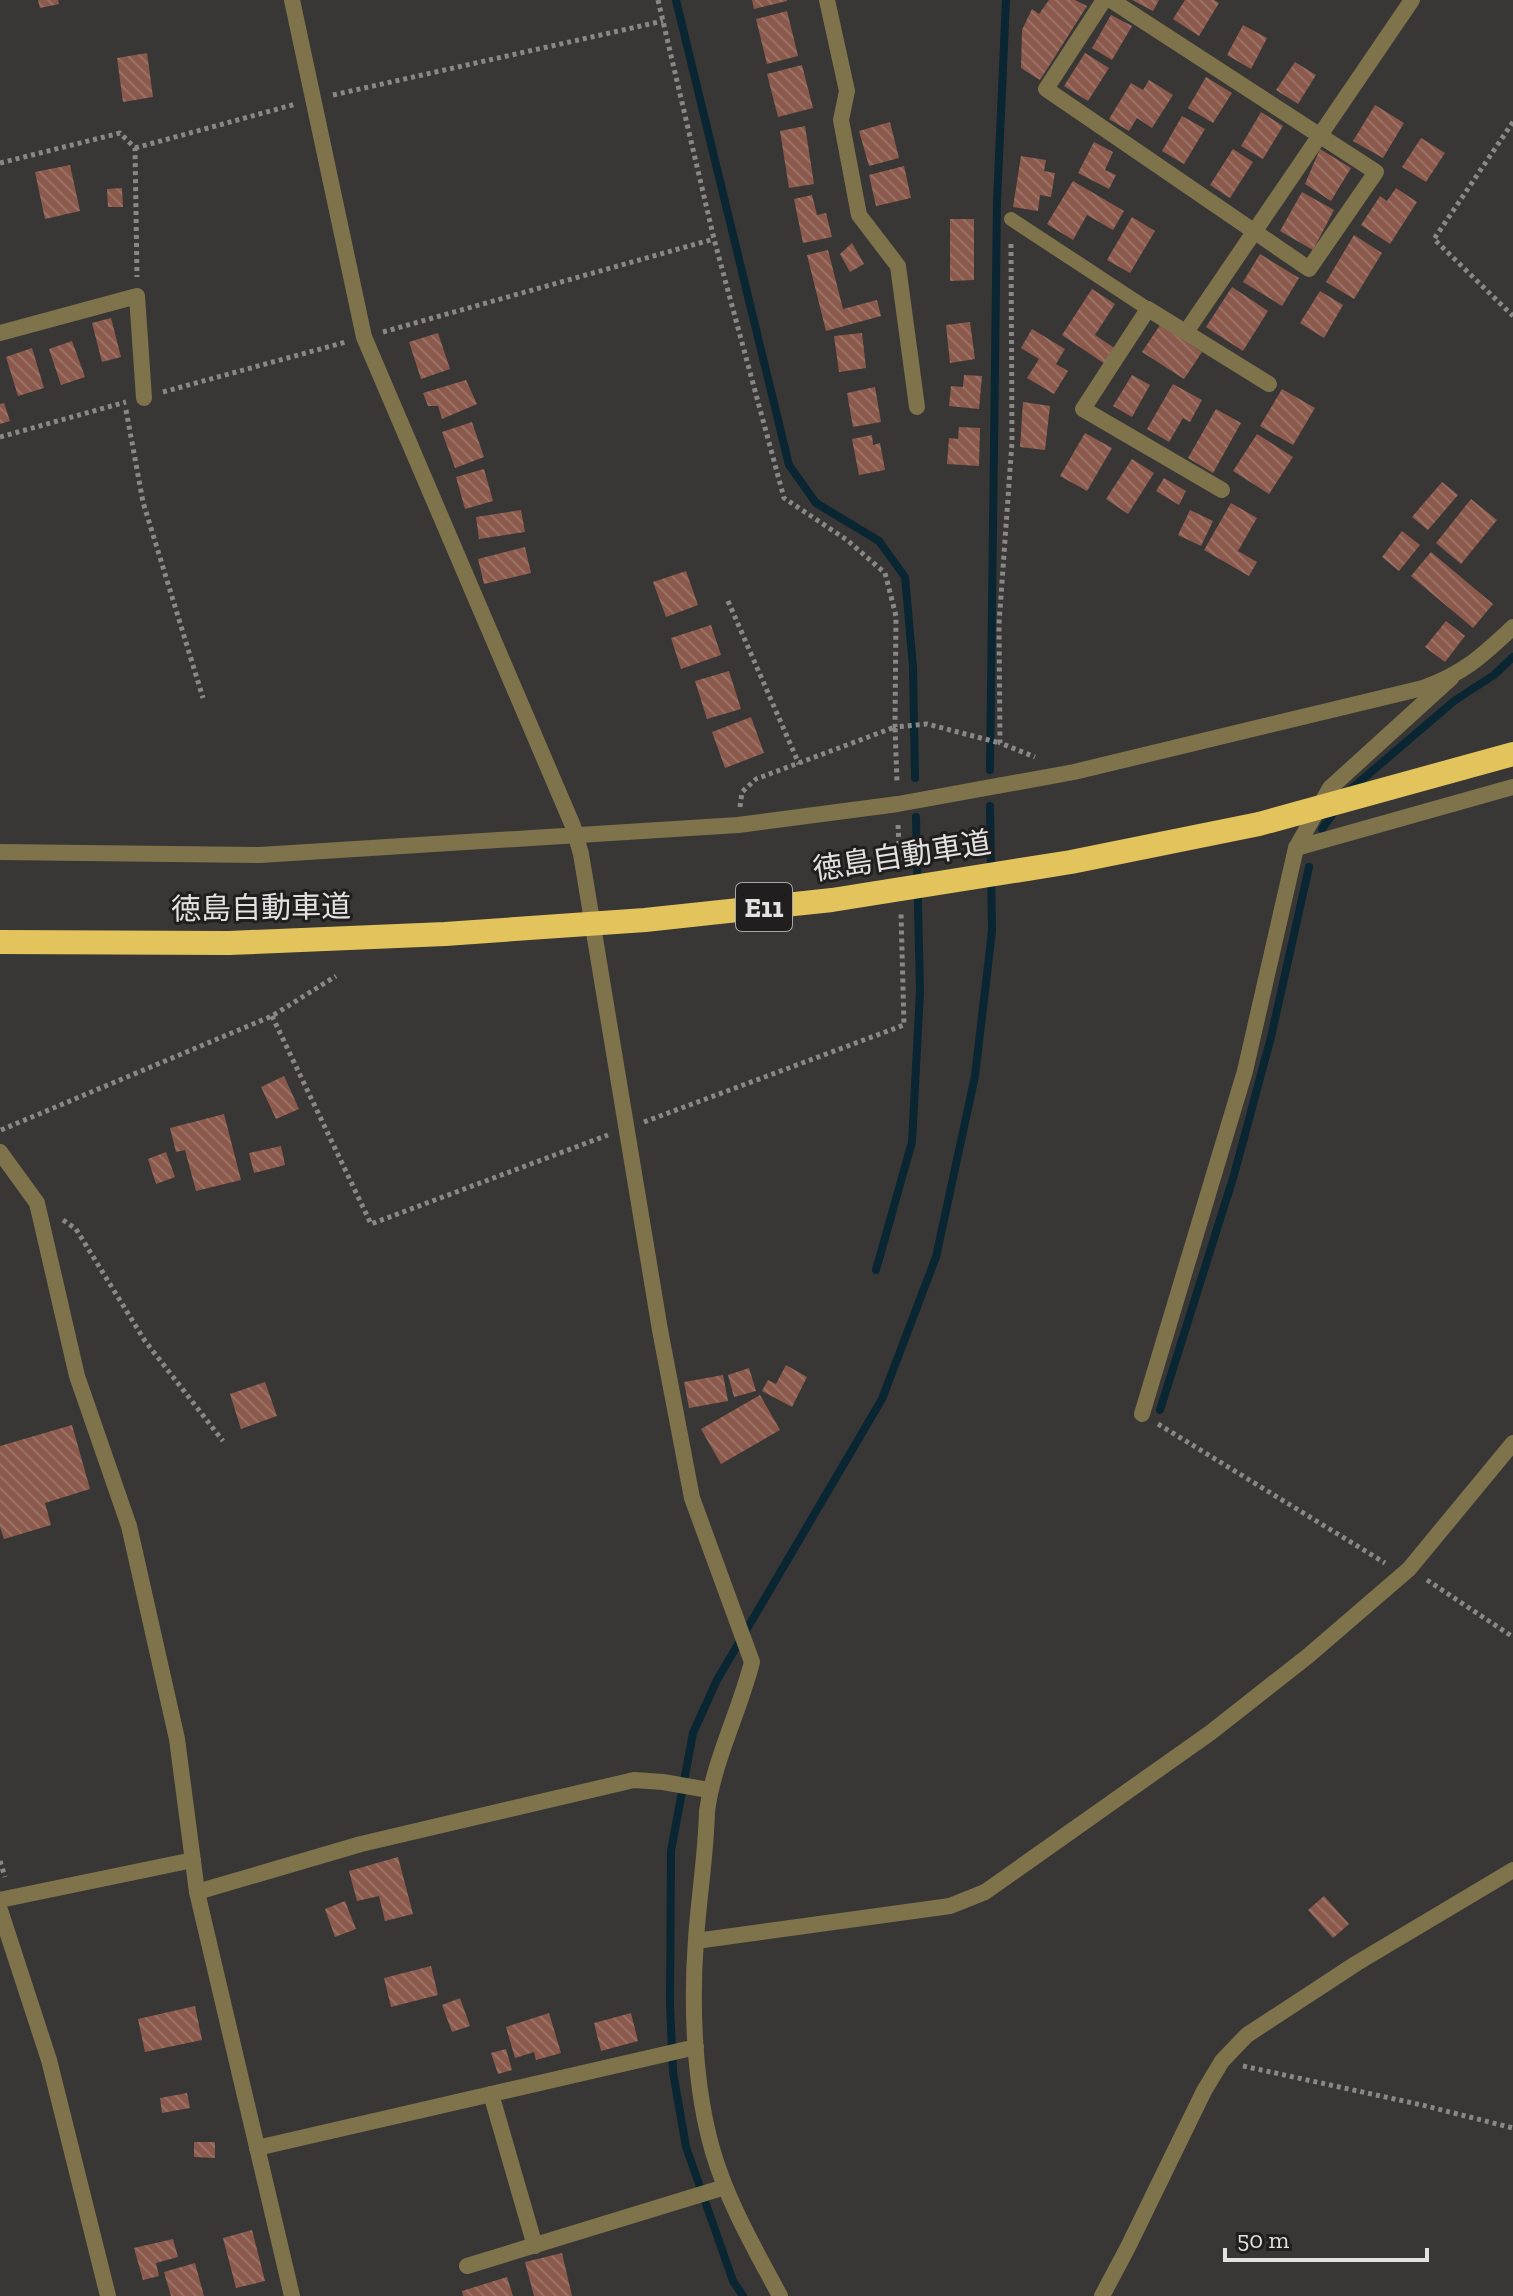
<svg xmlns="http://www.w3.org/2000/svg" width="1513" height="2296" viewBox="0 0 1513 2296" font-family="'Zilla Slab','Noto Sans JP',serif">
  <style>
    .lines { fill: none; stroke-linecap: round; stroke-linejoin: round }
    .stream { stroke: #092632; stroke-width: 8 }
    .building { fill: url(#building-back-hatch) }
    .path { stroke: #8a8887; stroke-width: 5; stroke-dasharray: 4 4; stroke-linecap: butt }
    .service { stroke: #7f734c; stroke-width: 14 }
    .minor { stroke: #7f734c; stroke-width: 16 }
    .tertiary { stroke: #7f734c; stroke-width: 16 }
    .motorway-bridge { stroke: #e3c45c; stroke-width: 24 }
    .labels { text-anchor: middle; stroke-width: 6; stroke-linejoin: round; paint-order: stroke }
    .shield { fill: #201e1e; stroke: #a9a7a6; stroke-width: 2 }
    .shield-label { font-size: 28px; font-weight: bold; fill: #e4e2e1 }
    .street-label { font-size: 30px; fill: #e4e2e1; stroke: #201e1e }
  </style>
  <defs>
    <pattern id="building-back-hatch" width="6" height="6" patternUnits="userSpaceOnUse" patternTransform="scale(2)"><rect width="6" height="6" fill="#8b5a4c"/><path d="M-1 5l2 2M0 0l6 6M5-1l2 2" fill="none" stroke="#9b7166"/></pattern>
  </defs>
  <rect width="100%" height="100%" fill="#393736"/>
  <g class="lines">
    <g class="stream">
      <polyline points="676,0 789,465 816,503 879,541 905,577 913,667 915,778"/>
      <polyline points="990,770 997,202 1006,0"/>
      <polyline points="1350,790 1454,701 1494,675 1513,657"/>
      <polyline points="1322,829 1337,808"/>
      <polyline points="876,1270 912,1142 920,992 916,817"/>
      <polyline points="1160,1410 1234,1175 1271,1037 1309,867"/>
      <polyline points="743,2296 733,2281 686,2147 673,2072 670,2004 671,1851 693,1733 717,1680 882,1399 936,1257 975,1076 992,931 990,806"/>
    </g>
  </g>
  <g class="building">
    <polygon points="38,0 58,0 59,4 40,8"/>
    <polygon points="752,0 787,0 787,1 754,9"/>
    <polygon points="1049,0 1075,0 1087,6 1040,80 1021,68 1022,30 1032,9 1039,14"/>
    <polygon points="1132,0 1159,0 1153,11"/>
    <polygon points="1185,0 1214,0 1219,3 1199,36 1173,19"/>
    <polygon points="787,11 798,56 767,64 756,19"/>
    <polygon points="1111,15 1132,26 1112,60 1092,48"/>
    <polygon points="1243,25 1267,38 1251,69 1227,55"/>
    <polygon points="147,53 153,97 123,102 117,58"/>
    <polygon points="1085,53 1109,68 1088,101 1064,86"/>
    <polygon points="1295,62 1316,75 1298,104 1276,90"/>
    <polygon points="802,65 813,108 778,117 767,74"/>
    <polygon points="1206,77 1232,93 1213,123 1188,108"/>
    <polygon points="1149,80 1173,95 1152,128 1137,118 1129,131 1109,119 1131,83 1143,90"/>
    <polygon points="1375,105 1404,123 1383,158 1353,141"/>
    <polygon points="1261,112 1283,126 1263,159 1241,146"/>
    <polygon points="1182,116 1205,129 1184,164 1162,151"/>
    <polygon points="890,122 899,158 869,166 859,131"/>
    <polygon points="805,126 814,184 789,188 780,131"/>
    <polygon points="1421,138 1445,153 1426,182 1402,167"/>
    <polygon points="1094,142 1113,152 1105,170 1116,175 1109,189 1078,173"/>
    <polygon points="1233,149 1253,162 1230,198 1210,185"/>
    <polygon points="1320,149 1351,168 1331,201 1305,184"/>
    <polygon points="1021,156 1046,160 1044,171 1055,173 1051,197 1040,195 1038,211 1013,207"/>
    <polygon points="70,165 80,211 45,219 35,172"/>
    <polygon points="904,166 911,198 876,206 869,175"/>
    <polygon points="1073,181 1124,211 1113,230 1087,215 1073,240 1047,224"/>
    <polygon points="122,188 123,207 108,207 107,189"/>
    <polygon points="1396,188 1417,202 1390,244 1361,225 1380,196 1387,201"/>
    <polygon points="1302,192 1334,210 1313,250 1280,231"/>
    <polygon points="812,195 817,215 826,213 832,237 803,243 794,199"/>
    <polygon points="1132,217 1155,231 1130,273 1107,260"/>
    <polygon points="950,219 974,219 974,280 950,281"/>
    <polygon points="1354,235 1382,253 1354,299 1326,282"/>
    <polygon points="852,243 864,264 850,272 840,254"/>
    <polygon points="828,250 843,309 877,300 881,316 826,331 807,255"/>
    <polygon points="1260,254 1299,278 1282,306 1243,282"/>
    <polygon points="1232,287 1268,311 1243,351 1206,327"/>
    <polygon points="1092,289 1115,304 1095,335 1116,349 1105,364 1062,335"/>
    <polygon points="1320,291 1343,305 1324,338 1300,323"/>
    <polygon points="111,318 121,357 102,362 92,323"/>
    <polygon points="970,322 975,359 950,363 946,325"/>
    <polygon points="1160,325 1202,352 1184,379 1142,352"/>
    <polygon points="1032,329 1065,349 1056,364 1068,371 1054,394 1027,378 1039,359 1021,348"/>
    <polygon points="438,333 450,369 421,379 409,342"/>
    <polygon points="862,333 866,368 839,372 834,336"/>
    <polygon points="72,341 85,377 61,385 49,349"/>
    <polygon points="32,348 44,388 18,396 6,357"/>
    <polygon points="964,375 982,376 979,409 949,406 951,386 963,387"/>
    <polygon points="1132,375 1150,385 1132,417 1113,406"/>
    <polygon points="466,380 477,404 442,419 438,406 428,406 423,393"/>
    <polygon points="1173,384 1202,400 1190,422 1183,418 1169,442 1147,429"/>
    <polygon points="875,387 881,422 853,427 847,393"/>
    <polygon points="1282,389 1315,408 1293,445 1260,426"/>
    <polygon points="1023,402 1050,406 1045,450 1020,447"/>
    <polygon points="4,403 10,421 0,424 0,404"/>
    <polygon points="1216,409 1241,423 1213,473 1188,458"/>
    <polygon points="472,422 484,457 455,468 442,432"/>
    <polygon points="959,427 980,428 979,466 947,464 949,438 958,439"/>
    <polygon points="1085,433 1112,448 1087,491 1060,476"/>
    <polygon points="1257,434 1293,457 1269,494 1233,471"/>
    <polygon points="872,435 873,445 880,443 885,470 859,475 852,439"/>
    <polygon points="1132,459 1154,473 1128,514 1106,499"/>
    <polygon points="484,469 493,501 465,509 456,477"/>
    <polygon points="1164,478 1186,491 1179,505 1156,491"/>
    <polygon points="1442,482 1458,495 1428,530 1412,517"/>
    <polygon points="1471,499 1497,520 1461,564 1436,543"/>
    <polygon points="1231,503 1257,518 1238,551 1257,562 1249,576 1204,550"/>
    <polygon points="521,510 525,532 479,539 476,517"/>
    <polygon points="1190,510 1213,521 1201,546 1178,535"/>
    <polygon points="1402,531 1420,545 1399,571 1382,557"/>
    <polygon points="525,547 531,573 484,584 478,559"/>
    <polygon points="1431,552 1493,604 1473,628 1411,576"/>
    <polygon points="686,571 698,605 666,617 653,582"/>
    <polygon points="1446,621 1465,636 1445,662 1425,647"/>
    <polygon points="711,625 721,655 681,669 671,638"/>
    <polygon points="729,671 741,709 707,719 695,681"/>
    <polygon points="751,717 764,753 725,768 712,732"/>
    <polygon points="284,1076 299,1109 276,1119 261,1087"/>
    <polygon points="224,1114 241,1180 196,1191 185,1150 176,1152 170,1128"/>
    <polygon points="281,1146 285,1165 254,1173 249,1153"/>
    <polygon points="166,1152 175,1177 156,1184 148,1159"/>
    <polygon points="786,1365 807,1377 792,1407 762,1391 768,1380 776,1384"/>
    <polygon points="749,1368 756,1391 734,1397 728,1375"/>
    <polygon points="723,1375 728,1401 689,1408 684,1382"/>
    <polygon points="265,1382 277,1416 241,1429 230,1394"/>
    <polygon points="760,1395 780,1430 721,1464 701,1429"/>
    <polygon points="72,1425 90,1489 45,1503 51,1525 4,1539 0,1527 0,1446"/>
    <polygon points="398,1857 413,1914 385,1921 379,1896 357,1901 349,1871"/>
    <polygon points="1324,1896 1349,1924 1333,1938 1308,1910"/>
    <polygon points="345,1901 356,1929 335,1937 325,1909"/>
    <polygon points="431,1966 438,1995 391,2007 384,1978"/>
    <polygon points="460,1998 470,2026 452,2032 442,2005"/>
    <polygon points="195,2006 202,2040 145,2052 138,2019"/>
    <polygon points="549,2013 561,2053 536,2060 534,2052 515,2058 506,2027"/>
    <polygon points="631,2013 638,2041 601,2051 594,2023"/>
    <polygon points="506,2049 512,2070 498,2074 491,2053"/>
    <polygon points="187,2093 190,2108 162,2113 160,2098"/>
    <polygon points="194,2142 215,2142 215,2158 194,2157"/>
    <polygon points="252,2230 265,2281 236,2288 223,2238"/>
    <polygon points="173,2239 178,2257 156,2263 159,2276 143,2280 134,2248"/>
    <polygon points="562,2253 572,2296 534,2296 525,2262"/>
    <polygon points="195,2263 204,2296 171,2296 164,2272"/>
    <polygon points="507,2277 513,2296 463,2296 462,2291"/>
  </g>
  <g class="lines">
    <g class="path">
      <polyline points="658,0 714,239 784,498 847,540 885,573 896,616 895,727 927,724 1000,743"/>
      <polyline points="333,95 663,21"/>
      <polyline points="1513,122 1434,239 1513,316"/>
      <polyline points="135,148 296,104"/>
      <polyline points="0,163 120,133 135,148 137,277"/>
      <polyline points="1011,244 1012,442 999,624 1000,743 1035,757"/>
      <polyline points="383,332 714,239"/>
      <polyline points="163,392 346,342"/>
      <polyline points="126,410 143,502 203,698"/>
      <polyline points="0,437 126,402"/>
      <polyline points="728,601 799,764"/>
      <polyline points="740,807 742,792 756,779 895,727 897,783"/>
      <polyline points="898,825 900,867"/>
      <polyline points="272,1016 371,1224 608,1135"/>
      <polyline points="644,1122 904,1025 901,913"/>
      <polyline points="1,1130 272,1016 336,976"/>
      <polyline points="63,1220 76,1229 145,1341 223,1441"/>
      <polyline points="1158,1424 1385,1563"/>
      <polyline points="1427,1580 1513,1637"/>
      <polyline points="0,1861 5,1877"/>
      <polyline points="1243,2066 1422,2105 1513,2128"/>
    </g>
    <polyline class="service" points="1011,219 1148,309"/>
    <g class="minor">
      <path d="M292 0 364 337 573 826 581 854 660 1330 692 1498 752 1662C739 1713 714 1760 707 1811 706 1854 699 1896 696 1939 691 2006 694 2087 713 2152 728 2203 755 2249 780 2296"/>
      <polyline points="827,0 847,91 841,120 859,215 898,266 917,407"/>
      <polyline points="1104,0 1046,89 1309,269 1376,172 1111,0"/>
      <polyline points="1186,332 1412,0"/>
      <polyline points="0,333 137,296 144,398"/>
      <polyline points="1222,490 1083,409 1148,309 1269,384"/>
      <polyline points="1296,848 1330,788 1451,678"/>
      <polyline points="0,1152 37,1203 77,1376 129,1526 177,1739 197,1892 292,2296"/>
      <polyline points="1142,1414 1245,1071 1296,848 1513,787"/>
      <polyline points="197,1892 361,1844 634,1780 663,1782 709,1790"/>
      <polyline points="0,1900 193,1860"/>
      <polyline points="0,1910 49,2060 108,2296"/>
      <polyline points="696,1941 950,1906 985,1892 1210,1733 1308,1656 1409,1569 1513,1443"/>
      <polyline points="491,2094 535,2246"/>
      <polyline points="257,2148 696,2047"/>
      <polyline points="467,2266 725,2187"/>
      <polyline points="1102,2296 1128,2247 1204,2091 1222,2061 1247,2035 1357,1963 1513,1870"/>
    </g>
    <path class="tertiary" d="M0 852 260 855 738 825 898 804 1074 772 1423 688C1464 673 1481 657 1513 627"/>
    <polyline class="motorway-bridge" points="0,942 229,943 445,934 645,920 832,900 1071,862 1259,824 1513,754"/>
  </g>
  <g class="labels">
    <rect class="shield" x="736" y="883" width="56" height="48" rx="6"/>
    <g class="shield-label">
      <text x="764" y="917">E11</text>
    </g>
    <g class="street-label">
      <text transform="translate(902 856) rotate(-9)" y="10">徳島自動車道</text>
      <text transform="translate(261 908) rotate(-1)" y="10">徳島自動車道</text>
    </g>
  </g>
  <path d="M1225 2248v12h202v-12" fill="none" stroke="#e4e2e1" stroke-width="4"/>
  <text x="1237" y="2248" font-size="24" fill="#e4e2e1" stroke="#201e1e" stroke-width="6" paint-order="stroke">50 m</text>
</svg>
